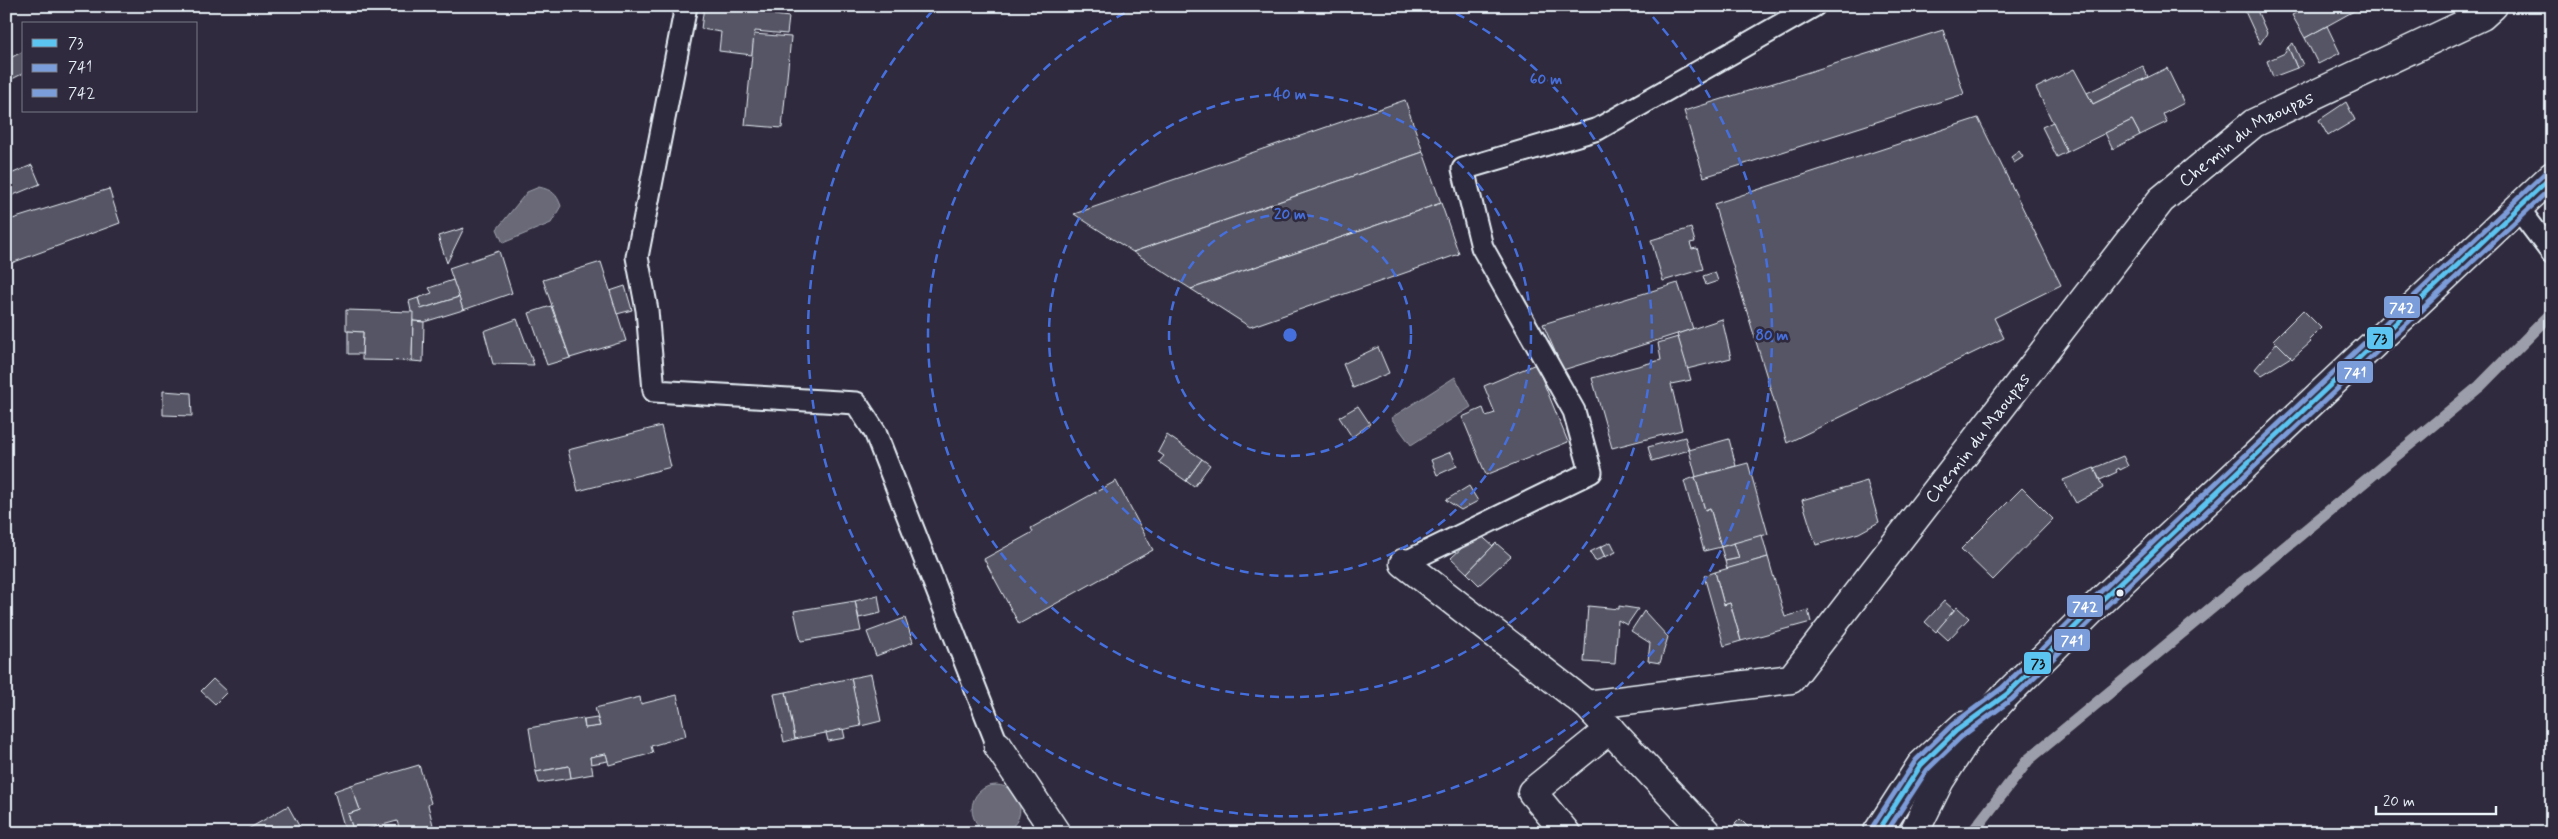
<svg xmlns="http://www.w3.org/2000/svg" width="2558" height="839" viewBox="0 0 2558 839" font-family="Mynerve,sans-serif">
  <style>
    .water { fill: #696978; stroke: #9c9fab }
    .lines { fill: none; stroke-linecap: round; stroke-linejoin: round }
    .stream { stroke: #9c9fab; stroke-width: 12 }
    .building { fill: #575565; stroke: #e8f1f8 }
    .service-casing { stroke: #e8f1f8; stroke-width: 25 }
    .minor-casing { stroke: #e8f1f8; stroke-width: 31 }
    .secondary-casing { stroke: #e8f1f8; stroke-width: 31 }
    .service { stroke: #2f2a3d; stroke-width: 21 }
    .minor { stroke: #2f2a3d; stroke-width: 28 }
    .secondary { stroke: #2f2a3d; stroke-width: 28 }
    .bus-1-casing { stroke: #2f2a3d; stroke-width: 9 }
    .bus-2-casing { stroke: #2f2a3d; stroke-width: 9 }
    .bus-3-casing { stroke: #2f2a3d; stroke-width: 9 }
    .bus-1 { stroke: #5bc4f1; stroke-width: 5 }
    .bus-2 { stroke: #7b9dd9; stroke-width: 5 }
    .bus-3 { stroke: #7b9dd9; stroke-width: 5 }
    .ring { fill: none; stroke: #466fde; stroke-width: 2.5; stroke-dasharray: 9 6 }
    .bus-dot { fill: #e8f1f8; stroke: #2f2a3d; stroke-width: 2 }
    .labels { text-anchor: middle; stroke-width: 5; stroke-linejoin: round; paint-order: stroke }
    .street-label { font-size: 18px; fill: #e8f1f8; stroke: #2f2a3d }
    .centre { fill: #466fde; stroke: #2f2a3d; stroke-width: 2.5 }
    .ring-label { font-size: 15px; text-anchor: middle; font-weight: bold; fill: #466fde; stroke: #2f2a3d; stroke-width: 5; stroke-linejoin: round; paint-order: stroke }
    .line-badge { stroke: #2f2a3d; stroke-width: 2 }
    .badge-label { font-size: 14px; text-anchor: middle; font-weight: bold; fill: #fff }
    .pale-badge-label { font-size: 14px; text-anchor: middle; font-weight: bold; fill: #111 }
  </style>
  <rect width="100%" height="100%" fill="#2f2a3d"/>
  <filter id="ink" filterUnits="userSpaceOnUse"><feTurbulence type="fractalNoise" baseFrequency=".02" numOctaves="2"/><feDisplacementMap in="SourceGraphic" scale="10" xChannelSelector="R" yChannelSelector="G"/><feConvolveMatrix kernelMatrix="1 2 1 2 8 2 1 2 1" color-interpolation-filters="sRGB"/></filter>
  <g filter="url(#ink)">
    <g class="water">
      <path d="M539 187C552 190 557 194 561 206L551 223 503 243 497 229 527 192Z"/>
      <polygon points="1455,377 1471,407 1411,445 1391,418"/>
      <circle cx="996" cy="809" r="24"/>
    </g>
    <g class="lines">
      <polyline class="stream" points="1972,833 2028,760 2480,386 2552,313"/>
    </g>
    <g class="building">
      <polygon points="704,6 775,6 774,15 789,17 787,34 755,31 752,55 719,51 721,32 701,29"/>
      <polygon points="2255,6 2267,33 2260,44 2243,7"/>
      <polygon points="2308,6 2363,6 2305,38 2292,15"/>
      <polygon points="2327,26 2340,53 2318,64 2305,38"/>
      <polygon points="1943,30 1964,94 1704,177 1684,111"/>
      <polygon points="754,34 791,37 782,128 745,125"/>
      <polygon points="2293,43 2303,65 2297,68 2288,47"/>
      <polygon points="2288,47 2297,68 2273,77 2267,61 2285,53"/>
      <polygon points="24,51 24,73 6,82 6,60"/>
      <polygon points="2143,66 2148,77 2093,104 2087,93"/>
      <polygon points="2167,68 2184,103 2163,114 2167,122 2140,135 2132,120 2067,152 2036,88 2074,69 2093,104"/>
      <polygon points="1405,100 1423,152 1133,252 1074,214"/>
      <polygon points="2346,102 2355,120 2328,136 2319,120"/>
      <polygon points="1978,118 2061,285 1994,318 2004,338 1787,443 1714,204"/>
      <polygon points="2132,120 2140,135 2113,149 2105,133"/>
      <polygon points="2053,122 2067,152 2057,157 2042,127"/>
      <polygon points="2019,151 2023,157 2014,163 2011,157"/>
      <polygon points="1423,152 1441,203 1191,289 1133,252"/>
      <polygon points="32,165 40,184 6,198 6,176"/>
      <polygon points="109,189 120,223 6,265 6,221"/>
      <polygon points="1441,203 1459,254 1250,327 1191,289"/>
      <polygon points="464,228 447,263 438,236"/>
      <polygon points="1691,228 1695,242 1690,243 1692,249 1697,248 1703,269 1663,281 1651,240"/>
      <polygon points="499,251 512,293 463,310 449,268"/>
      <polygon points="601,262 626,341 570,358 543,280"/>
      <polygon points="1715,272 1718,281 1706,285 1703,276"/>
      <polygon points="453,280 459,297 421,309 418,298 432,293 429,288"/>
      <polygon points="1678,283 1693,329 1563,370 1543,324"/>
      <polygon points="625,286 632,310 617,314 610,291"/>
      <polygon points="459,297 463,310 424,322 413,321 409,301 418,298 421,309"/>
      <polygon points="551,306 570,358 547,365 529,313"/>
      <polygon points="346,310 413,312 412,361 362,360 363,332 346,331"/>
      <polygon points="2303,310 2321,328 2309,340 2311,342 2292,359 2273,340"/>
      <polygon points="517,319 534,365 493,364 484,331"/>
      <polygon points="1722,319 1731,358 1687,369 1677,334"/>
      <polygon points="413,321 424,322 423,362 412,361"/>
      <polygon points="348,331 363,332 362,354 348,354"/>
      <polygon points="1678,337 1691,380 1671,384 1682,430 1612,448 1592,378 1661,360 1658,343"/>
      <polygon points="2277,343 2291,357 2262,375 2255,369"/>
      <polygon points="1378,347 1389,373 1353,388 1343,364"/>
      <polygon points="1536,364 1568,442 1486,475 1462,417 1483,408 1486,416 1495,413 1484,386"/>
      <polygon points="163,391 191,393 192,416 163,415"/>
      <polygon points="1358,406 1370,424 1352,437 1339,417"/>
      <polygon points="661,426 671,467 578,491 568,450"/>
      <polygon points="1167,435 1202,459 1186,481 1159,462 1164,456 1158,452"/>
      <polygon points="1685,437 1689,450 1652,461 1648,447"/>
      <polygon points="1729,439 1736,466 1696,477 1689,450"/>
      <polygon points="1451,452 1457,466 1437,475 1431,460"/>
      <polygon points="2123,456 2128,466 2120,470 2119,468 2116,470 2117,472 2100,480 2094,468"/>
      <polygon points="1202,459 1210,465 1194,487 1186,481"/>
      <polygon points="1748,463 1768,534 1721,547 1710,508 1705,510 1695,477"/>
      <polygon points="2094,468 2103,488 2076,503 2063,480"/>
      <polygon points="1695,477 1705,510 1710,508 1721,547 1704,551 1684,481"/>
      <polygon points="1116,481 1153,550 1019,624 984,559 1033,532 1031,528"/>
      <polygon points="1867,481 1879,522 1859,533 1816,545 1802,500"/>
      <polygon points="1469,486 1478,501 1461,510 1446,500"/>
      <polygon points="2022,488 2053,519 1993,580 1961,549"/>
      <polygon points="1478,533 1493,546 1467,573 1451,558"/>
      <polygon points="1762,535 1768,557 1727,569 1725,561 1739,558 1734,543"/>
      <polygon points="1611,542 1616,552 1605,557 1600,547"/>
      <polygon points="1496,543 1511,556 1479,585 1467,573"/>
      <polygon points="1734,543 1739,558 1725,561 1721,547"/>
      <polygon points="1600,547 1605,557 1595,561 1590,552"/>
      <polygon points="1768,557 1785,617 1808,610 1811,622 1741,641 1730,603 1724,605 1715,572"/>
      <polygon points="1715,572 1724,605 1730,603 1741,641 1724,646 1704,576"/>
      <polygon points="878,595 881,613 859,618 855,601"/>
      <polygon points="855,601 861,631 801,641 794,611"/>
      <polygon points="1944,601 1954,610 1936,632 1925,622"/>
      <polygon points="1588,606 1619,609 1619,606 1638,609 1627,625 1618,620 1615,664 1584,662"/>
      <polygon points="1957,607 1969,618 1948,640 1937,630"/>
      <polygon points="1644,611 1668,637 1660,663 1648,661 1650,643 1631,631"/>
      <polygon points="905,618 913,642 876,656 867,632"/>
      <polygon points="871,674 881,721 861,726 851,678"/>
      <polygon points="851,678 861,726 795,739 786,692"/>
      <polygon points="213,679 227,692 215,704 201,691"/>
      <polygon points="786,692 795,739 784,742 774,694"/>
      <polygon points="677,695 686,736 651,746 653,753 609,765 606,754 590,757 593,774 571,778 569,766 536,772 529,728 583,718 585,728 600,726 595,708 640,697 641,704"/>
      <polygon points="597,718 600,726 585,728 584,720"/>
      <polygon points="843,729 845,738 828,741 826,733"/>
      <polygon points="606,754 608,761 591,764 590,757"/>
      <polygon points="419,765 431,803 428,805 433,825 401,833 397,821 354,833 348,814 360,810 351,785"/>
      <polygon points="569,766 571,778 539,783 536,772"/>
      <polygon points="351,785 360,810 348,814 354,833 346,833 334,791"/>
      <polygon points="288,806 303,833 244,833 243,832"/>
      <polygon points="1740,819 1750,829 1746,833 1735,824"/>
    </g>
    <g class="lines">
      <g class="service-casing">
        <g id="service">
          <polyline points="686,6 637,257 647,310 654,391 856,403 875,432 998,746"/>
          <polyline points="2518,208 2552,253"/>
          <polyline points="1404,563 1591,472 1574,411 1482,247 1463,169 1598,129 1814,6"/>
        </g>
      </g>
      <g class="minor-casing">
        <g id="minor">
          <polyline points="1404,563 1587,705"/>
          <polyline points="998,746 1056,833"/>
          <polyline points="1566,833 1532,792 1610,729"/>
          <path id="s1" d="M1707 833 1587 705 1791 679 2161 200 2254 123 2482 16 2493 6"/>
        </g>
      </g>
      <g class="secondary-casing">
        <g id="secondary">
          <polyline points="1877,833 1921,765 1963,726"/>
          <polyline points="1914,833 1940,780 1966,740 2007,694 2100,602 2552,176"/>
        </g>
      </g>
      <use href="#service" class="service"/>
      <use href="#minor" class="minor"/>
      <use href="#secondary" class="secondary"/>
      <g class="bus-1-casing">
        <polyline id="bus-1" points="1877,833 1921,765 1956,731 2007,694 2100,602 2552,176"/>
      </g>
      <g class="bus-2-casing">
        <polyline id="bus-2" points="1886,833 1927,770 1961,737 2012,699 2105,607 2552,187"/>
      </g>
      <g class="bus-3-casing">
        <polyline id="bus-3" points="1871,829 1916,760 1952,725 2002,688 2095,597 2547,171"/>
      </g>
      <use href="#bus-1" class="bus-1"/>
      <use href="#bus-2" class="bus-2"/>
      <use href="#bus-3" class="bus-3"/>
    </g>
  </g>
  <g class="ring">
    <circle cx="1290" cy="335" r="121"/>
    <circle cx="1290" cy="335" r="241"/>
    <path d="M1443 7A362 362 0 1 1 1137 7"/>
    <path d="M1643 6A482 482 0 1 1 937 6"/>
  </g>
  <circle class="bus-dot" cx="2120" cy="593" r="4.5"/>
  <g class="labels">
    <g class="street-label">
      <text dy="6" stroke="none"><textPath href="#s1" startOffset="1092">Chemin du Maoupas</textPath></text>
      <text dy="6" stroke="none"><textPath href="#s1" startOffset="686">Chemin du Maoupas</textPath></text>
    </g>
  </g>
  <circle cx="1290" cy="335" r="8" class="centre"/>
  <g class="ring-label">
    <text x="1546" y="84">60 m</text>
    <text x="1290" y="99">40 m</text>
    <text x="1290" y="219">20 m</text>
    <text x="1772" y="340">80 m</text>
  </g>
  <g class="line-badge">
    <rect x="2383" y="295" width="38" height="24" rx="5" fill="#7b9dd9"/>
    <rect x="2366" y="326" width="28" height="24" rx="5" fill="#5bc4f1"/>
    <rect x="2336" y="360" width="38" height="24" rx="5" fill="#7b9dd9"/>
    <rect x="2066" y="594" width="38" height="24" rx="5" fill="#7b9dd9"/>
    <rect x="2053" y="628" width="38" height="24" rx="5" fill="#7b9dd9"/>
    <rect x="2023" y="651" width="29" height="24" rx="5" fill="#5bc4f1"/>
  </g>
  <g class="badge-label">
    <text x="2402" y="312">742</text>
    <text x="2355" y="377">741</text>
    <text x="2085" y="611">742</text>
    <text x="2072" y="645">741</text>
  </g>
  <g class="pale-badge-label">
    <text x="2380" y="343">73</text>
    <text x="2038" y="668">73</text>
  </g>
  <rect width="2558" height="839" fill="none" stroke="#2f2a3d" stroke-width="25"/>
  <rect x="12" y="12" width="2533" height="814" fill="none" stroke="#e8f1f8" stroke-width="2" filter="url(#ink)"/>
  <rect x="22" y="22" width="175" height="90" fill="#2f2a3d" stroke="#797a88"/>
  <rect x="32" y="39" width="25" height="8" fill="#5bc4f1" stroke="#797a88"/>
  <text x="68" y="48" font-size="15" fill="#e8f1f8">73</text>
  <rect x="32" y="64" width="25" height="8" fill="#7b9dd9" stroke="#797a88"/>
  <text x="68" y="72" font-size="15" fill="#e8f1f8">741</text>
  <rect x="32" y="89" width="25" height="8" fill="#7b9dd9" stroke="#797a88"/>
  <text x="68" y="98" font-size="15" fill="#e8f1f8">742</text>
  <path d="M2376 806v8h120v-8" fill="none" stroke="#e8f1f8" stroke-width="2.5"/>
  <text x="2383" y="806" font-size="15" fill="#e8f1f8" stroke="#2f2a3d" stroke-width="4" paint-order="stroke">20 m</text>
</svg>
